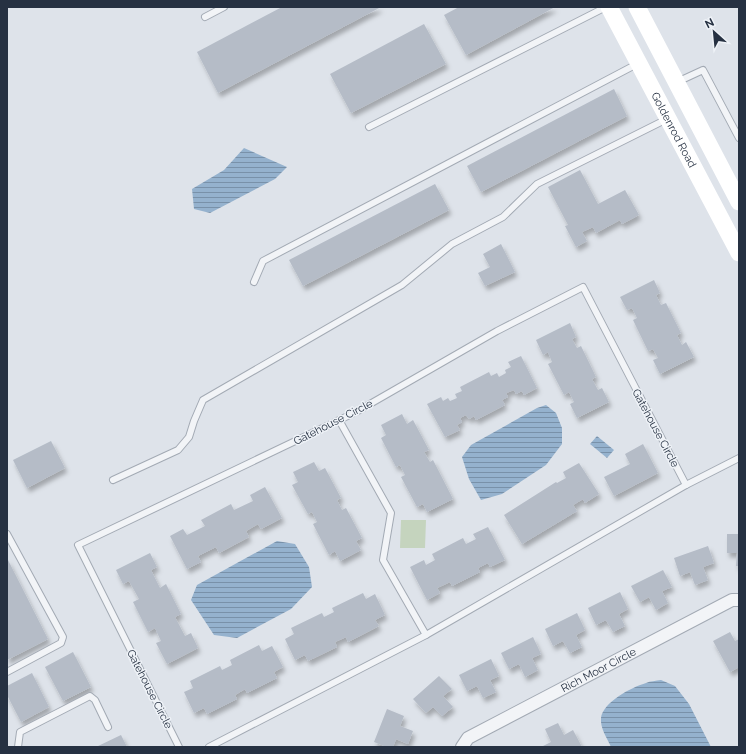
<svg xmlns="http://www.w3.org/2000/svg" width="746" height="754" viewBox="0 0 746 754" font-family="Raleway,sans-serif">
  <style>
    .pitch { fill: #c5d4be }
    .water { fill: url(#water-rules) }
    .building { fill: #b5bcc7; filter: url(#shadow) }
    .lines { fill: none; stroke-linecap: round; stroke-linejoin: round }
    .service-casing { stroke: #a3aab4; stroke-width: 8 }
    .minor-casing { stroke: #a3aab4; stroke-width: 14 }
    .service { stroke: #f2f4f7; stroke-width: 6 }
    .minor { stroke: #f2f4f7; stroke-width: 12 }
    .secondary { stroke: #fff; stroke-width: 17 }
    .labels { text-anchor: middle; stroke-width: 3; stroke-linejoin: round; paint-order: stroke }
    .street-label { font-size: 11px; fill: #263142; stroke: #eef2f7 }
  </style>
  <defs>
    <pattern id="water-rules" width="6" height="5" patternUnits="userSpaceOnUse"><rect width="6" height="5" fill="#95b2ce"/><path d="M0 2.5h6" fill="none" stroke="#7991a9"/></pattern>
    <filter id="shadow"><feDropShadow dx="2.5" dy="4.5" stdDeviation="2" flood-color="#0004"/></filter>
  </defs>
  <rect width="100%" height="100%" fill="#dee3ea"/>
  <polygon class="pitch" points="401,520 426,520 425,548 400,548"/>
  <g class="water">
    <polygon points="244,148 287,167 275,179 210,213 194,209 192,189 224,170"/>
    <polygon points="546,405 556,413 562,428 562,444 546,465 502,494 481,500 469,479 462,457 471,445 537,408"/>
    <polygon points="597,436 614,450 607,458 590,444"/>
    <polygon points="277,541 295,544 309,567 312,587 291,609 237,638 214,635 191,600 197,585"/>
    <path d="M661 680 675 686 689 704 711 747H611C607 738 600 728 601 718 603 702 632 687 646 683 650 681 656 681 661 680Z"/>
  </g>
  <g class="building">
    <polygon points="282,7 381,7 218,93 197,52"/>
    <polygon points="459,7 555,7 466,55 444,15"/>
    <polygon points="424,24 446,64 351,113 330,74"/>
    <polygon points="614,89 627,116 481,192 467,166"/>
    <polygon points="580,170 598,204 625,190 639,215 622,224 620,220 596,233 593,227 582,232 587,241 576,247 565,226 568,225 548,187"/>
    <polygon points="435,184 449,210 303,286 289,260"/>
    <polygon points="501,244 515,272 485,286 478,273 490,267 483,254"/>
    <polygon points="654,280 660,293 656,295 661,305 666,303 681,333 677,335 682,345 686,342 694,357 660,374 653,360 658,358 653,349 648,351 633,320 637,318 632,308 627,310 620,297"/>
    <polygon points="570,323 576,337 572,339 577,348 581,346 596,377 592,379 598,390 602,388 609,402 577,418 570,404 574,402 569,392 564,395 548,364 552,362 548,352 543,355 536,340"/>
    <polygon points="521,356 537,388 524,395 522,391 516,394 514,390 506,393 508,397 502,400 505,405 476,420 474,416 469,419 466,415 460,418 462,422 457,425 460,430 445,437 427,404 441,397 443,401 448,398 450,401 457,398 455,394 462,391 460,387 489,372 491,376 497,373 499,377 506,373 505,370 511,367 508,362"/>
    <polygon points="402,414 407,424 413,420 429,450 424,452 430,462 433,460 453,499 427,512 423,504 417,507 401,477 405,475 400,465 396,467 381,438 386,435 381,425"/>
    <polygon points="51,441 65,468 27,488 13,460"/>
    <polygon points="643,444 658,473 614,496 604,477 630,464 625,454"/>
    <polygon points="314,462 319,471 325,468 341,498 337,500 342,510 346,508 362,538 356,541 361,550 340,561 335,551 329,555 313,524 317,522 312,512 308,514 292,485 298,482 293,472"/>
    <polygon points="579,463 599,494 585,503 583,499 573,505 577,511 522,544 504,515 556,482 557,483 566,478 563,472"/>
    <polygon points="265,487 282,518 261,529 258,524 246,531 249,537 219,553 216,547 198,556 201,562 187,569 170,536 183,529 187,535 205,526 201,520 231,504 234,510 253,501 250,495"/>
    <polygon points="488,527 505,560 490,567 488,563 478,568 480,572 452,586 450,582 437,588 440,593 427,600 410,567 424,560 426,565 435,560 432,554 463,538 466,544 476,539 473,534"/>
    <polygon points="727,534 739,534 739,566 736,566 737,553 727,553"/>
    <polygon points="708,546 714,563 703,567 708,580 695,585 690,572 680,576 674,558"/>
    <polygon points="150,553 157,567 151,570 160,588 166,584 181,614 175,617 185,636 191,633 198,648 167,664 156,643 161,641 155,628 148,632 133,602 139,599 129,581 123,584 116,570"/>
    <polygon points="7,558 48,639 7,660"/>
    <polygon points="663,570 672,587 662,591 668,603 656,610 649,597 640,602 631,586"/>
    <polygon points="620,592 628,609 619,614 625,626 613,632 606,620 596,625 588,608"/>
    <polygon points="363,593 366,599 375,594 385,615 375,620 379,626 348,642 346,637 335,642 337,647 308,661 305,655 295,660 285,639 294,634 291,628 322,613 324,617 334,612 332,608"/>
    <polygon points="577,613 585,630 576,635 582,647 570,653 563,641 553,646 545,629"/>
    <polygon points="730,632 735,641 739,639 739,667 730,672 713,641"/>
    <polygon points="533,637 541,654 532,658 538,670 525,677 519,664 509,669 501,653"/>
    <polygon points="259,645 262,651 272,646 283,667 274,672 277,678 247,693 245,689 235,695 237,699 207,714 204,708 194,713 184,692 193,688 190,681 220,666 222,670 232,665 230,660"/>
    <polygon points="73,652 91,687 63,701 45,667"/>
    <polygon points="491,659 499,676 490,680 496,692 483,698 477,686 467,691 459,675"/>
    <polygon points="32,673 49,707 21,722 7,695 7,686"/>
    <polygon points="439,676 452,689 443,696 453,707 442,716 433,707 426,713 413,699"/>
    <polygon points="387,709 404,716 400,726 413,731 408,744 396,739 393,747 387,747 374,742"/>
    <polygon points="558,723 564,735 573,730 582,747 541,747 551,742 545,729"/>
    <polygon points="121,735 127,747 96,747"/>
  </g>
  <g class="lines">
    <g class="service-casing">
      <g id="service">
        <polyline points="205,17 224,7"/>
        <polyline points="677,82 703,70 739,138"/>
        <polyline points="369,127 606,7"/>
        <polyline points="254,282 263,261 637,64"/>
        <polyline points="339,420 391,513 383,560 426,635"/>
        <polyline points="113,480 178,450 189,437 194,421 203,400 402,285 452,244 503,217 537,184 667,119"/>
        <polyline points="7,534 63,637 61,643 7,672"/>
        <polyline points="18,747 20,732 90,696 95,700 108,727"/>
        <polyline points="179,747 78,545 356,412 497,331 583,287 686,485"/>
        <polyline points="209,747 426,635 686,485 739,458"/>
      </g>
    </g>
    <g class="minor-casing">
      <g id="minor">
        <path id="s1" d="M462 747 468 738 732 600H739"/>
      </g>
    </g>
    <use href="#service" class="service"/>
    <use href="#minor" class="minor"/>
    <g class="secondary">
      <path id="s2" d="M609 7 739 253"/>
      <polyline points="637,7 739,202"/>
    </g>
  </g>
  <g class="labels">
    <g class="street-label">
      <text dy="4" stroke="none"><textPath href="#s2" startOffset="139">Goldenrod Road</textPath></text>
      <text transform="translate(333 422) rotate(-27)" y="4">Gatehouse Circle</text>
      <text transform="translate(656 428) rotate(62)" y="4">Gatehouse Circle</text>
      <text dy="4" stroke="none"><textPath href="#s1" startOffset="158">Rich Moor Circle</textPath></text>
      <text transform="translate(150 689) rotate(63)" y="4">Gatehouse Circle</text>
    </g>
  </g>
  <rect width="746" height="754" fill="none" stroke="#263142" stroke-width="16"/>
  <g transform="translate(714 32) rotate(333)" stroke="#eef2f7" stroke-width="3" paint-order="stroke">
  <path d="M0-3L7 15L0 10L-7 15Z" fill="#263142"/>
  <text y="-6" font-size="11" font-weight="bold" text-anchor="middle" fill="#263142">N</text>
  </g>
</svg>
